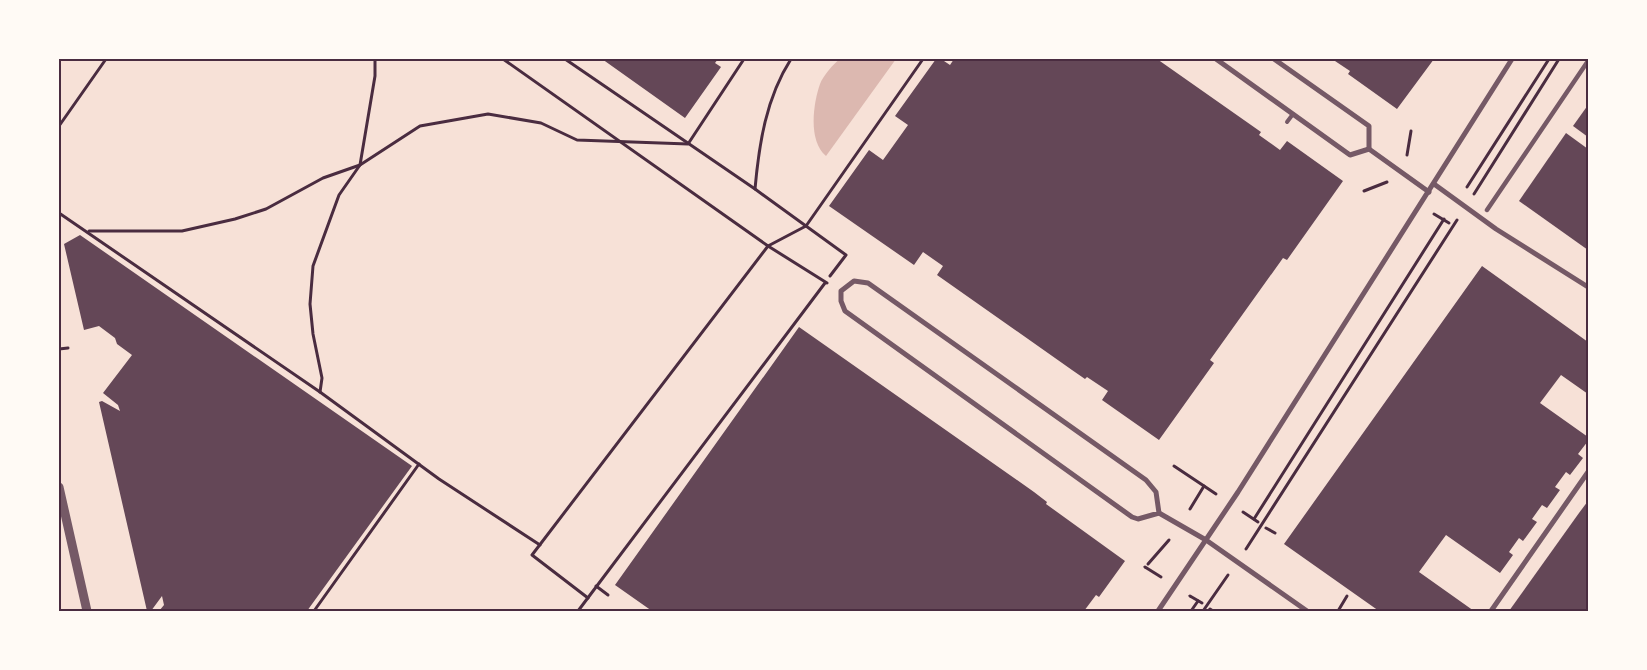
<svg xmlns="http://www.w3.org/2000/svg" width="1647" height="670" viewBox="0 0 1647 670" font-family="Raleway,sans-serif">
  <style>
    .water { fill: #dcb8b0 }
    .building { fill: #644757 }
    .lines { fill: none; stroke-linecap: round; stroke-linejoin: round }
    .path { stroke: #4a2c40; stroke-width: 3 }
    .service { stroke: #755966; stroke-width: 4 }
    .pedestrian { stroke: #755966; stroke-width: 4.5 }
    .minor { stroke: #755966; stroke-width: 5 }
    .tertiary { stroke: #755966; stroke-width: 9 }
    .neatline { fill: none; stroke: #4a2c40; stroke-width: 2 }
  </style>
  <rect width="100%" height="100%" fill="#f7e1d7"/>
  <path class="water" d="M840 59H896L826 156C808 141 813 104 820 84 823 76 833 64 840 59Z"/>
  <g class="building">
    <polygon points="602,59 718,59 715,63 721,67 685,118"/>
    <polygon points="936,59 941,59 950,65 954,59 1157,59 1261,132 1259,135 1280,150 1287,141 1343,181 1287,260 1283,258 1210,360 1214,363 1159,440 1102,400 1108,391 1087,377 1085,379 1072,370 937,275 943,266 923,252 914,265 829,206 869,150 883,160 908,125 895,116"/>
    <polygon points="1332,59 1434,59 1397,109 1348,74 1350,71"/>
    <polygon points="1588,105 1588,137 1573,126"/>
    <polygon points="1566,133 1588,149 1588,250 1519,201"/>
    <polygon points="80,235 412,466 307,611 159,611 164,605 162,596 151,611 147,611 99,402 102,401 120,411 118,405 103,393 132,355 117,344 115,338 99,326 84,330 64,244"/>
    <polygon points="1482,266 1588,342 1588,394 1561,375 1540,403 1588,437 1588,441 1578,454 1583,458 1570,475 1566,472 1555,487 1560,490 1547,508 1542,505 1532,519 1537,522 1523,541 1519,538 1509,552 1513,555 1500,573 1446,535 1419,572 1474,611 1379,611 1284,544"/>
    <polygon points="799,327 1034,492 1047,502 1046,504 1125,561 1099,597 1096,595 1084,611 652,611 615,585"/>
    <polygon points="1588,501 1588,611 1509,611 1579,513"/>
  </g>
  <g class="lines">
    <g class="path">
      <polyline points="503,59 768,246 827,283"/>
      <polyline points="565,59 755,189 846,255 830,276"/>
      <polyline points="59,126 106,59"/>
      <polyline points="1407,155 1411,131"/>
      <polyline points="1467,187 1549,59"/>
      <path d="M755 189C759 144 766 98 791 59"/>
      <polyline points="1364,191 1387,182"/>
      <polyline points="1474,194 1559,59"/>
      <polyline points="59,213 320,392 439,479 540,545"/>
      <polyline points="1434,214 1449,223"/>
      <polyline points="89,231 182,231 235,219 266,209 323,178 360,165 420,126 488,114 541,123 577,140 688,144 744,59"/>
      <polyline points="59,349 68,348"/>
      <polyline points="320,392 322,378 313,334 310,304 313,266 339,195 360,165 375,76 375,59"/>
      <polyline points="1174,466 1216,494"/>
      <polyline points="1190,509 1204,486"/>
      <polyline points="1243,512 1258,522"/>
      <polyline points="1254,519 1444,219"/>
      <polyline points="1266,528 1275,533"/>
      <polyline points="1246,549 1457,220"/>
      <polyline points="1148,564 1169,540"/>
      <polyline points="1145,567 1161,577"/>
      <polyline points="596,586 608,595"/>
      <polyline points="1190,596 1202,603"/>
      <polyline points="588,598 532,555 768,246 806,226 923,59"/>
      <polyline points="1210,609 1213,611"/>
      <polyline points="314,611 419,464"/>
      <polyline points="578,611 825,283"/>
      <polyline points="1191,611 1198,601"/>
      <polyline points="1203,611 1228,575"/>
      <polyline points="1338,611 1347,596"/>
    </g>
    <polyline class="service" points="1287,122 1293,114"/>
    <polyline class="pedestrian" points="1487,210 1588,61"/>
    <g class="minor">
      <polyline points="1216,59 1350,155 1369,149"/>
      <polyline points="1274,59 1369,126 1369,149"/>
      <polyline points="1369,149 1429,192"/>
      <polyline points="1434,184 1496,229 1588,287"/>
      <polygon points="854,281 868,283 1146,480 1156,492 1159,513 1138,519 1132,517 845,311 841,301 841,291"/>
      <polyline points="1159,513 1206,540 1307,611"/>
      <polyline points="1158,611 1238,492 1512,59"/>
      <polyline points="1491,611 1588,472"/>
    </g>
    <polyline class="tertiary" points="59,487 87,611"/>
  </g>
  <rect width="1647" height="670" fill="none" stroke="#fffaf5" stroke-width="120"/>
  <rect x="60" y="60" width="1527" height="550" class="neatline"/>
</svg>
